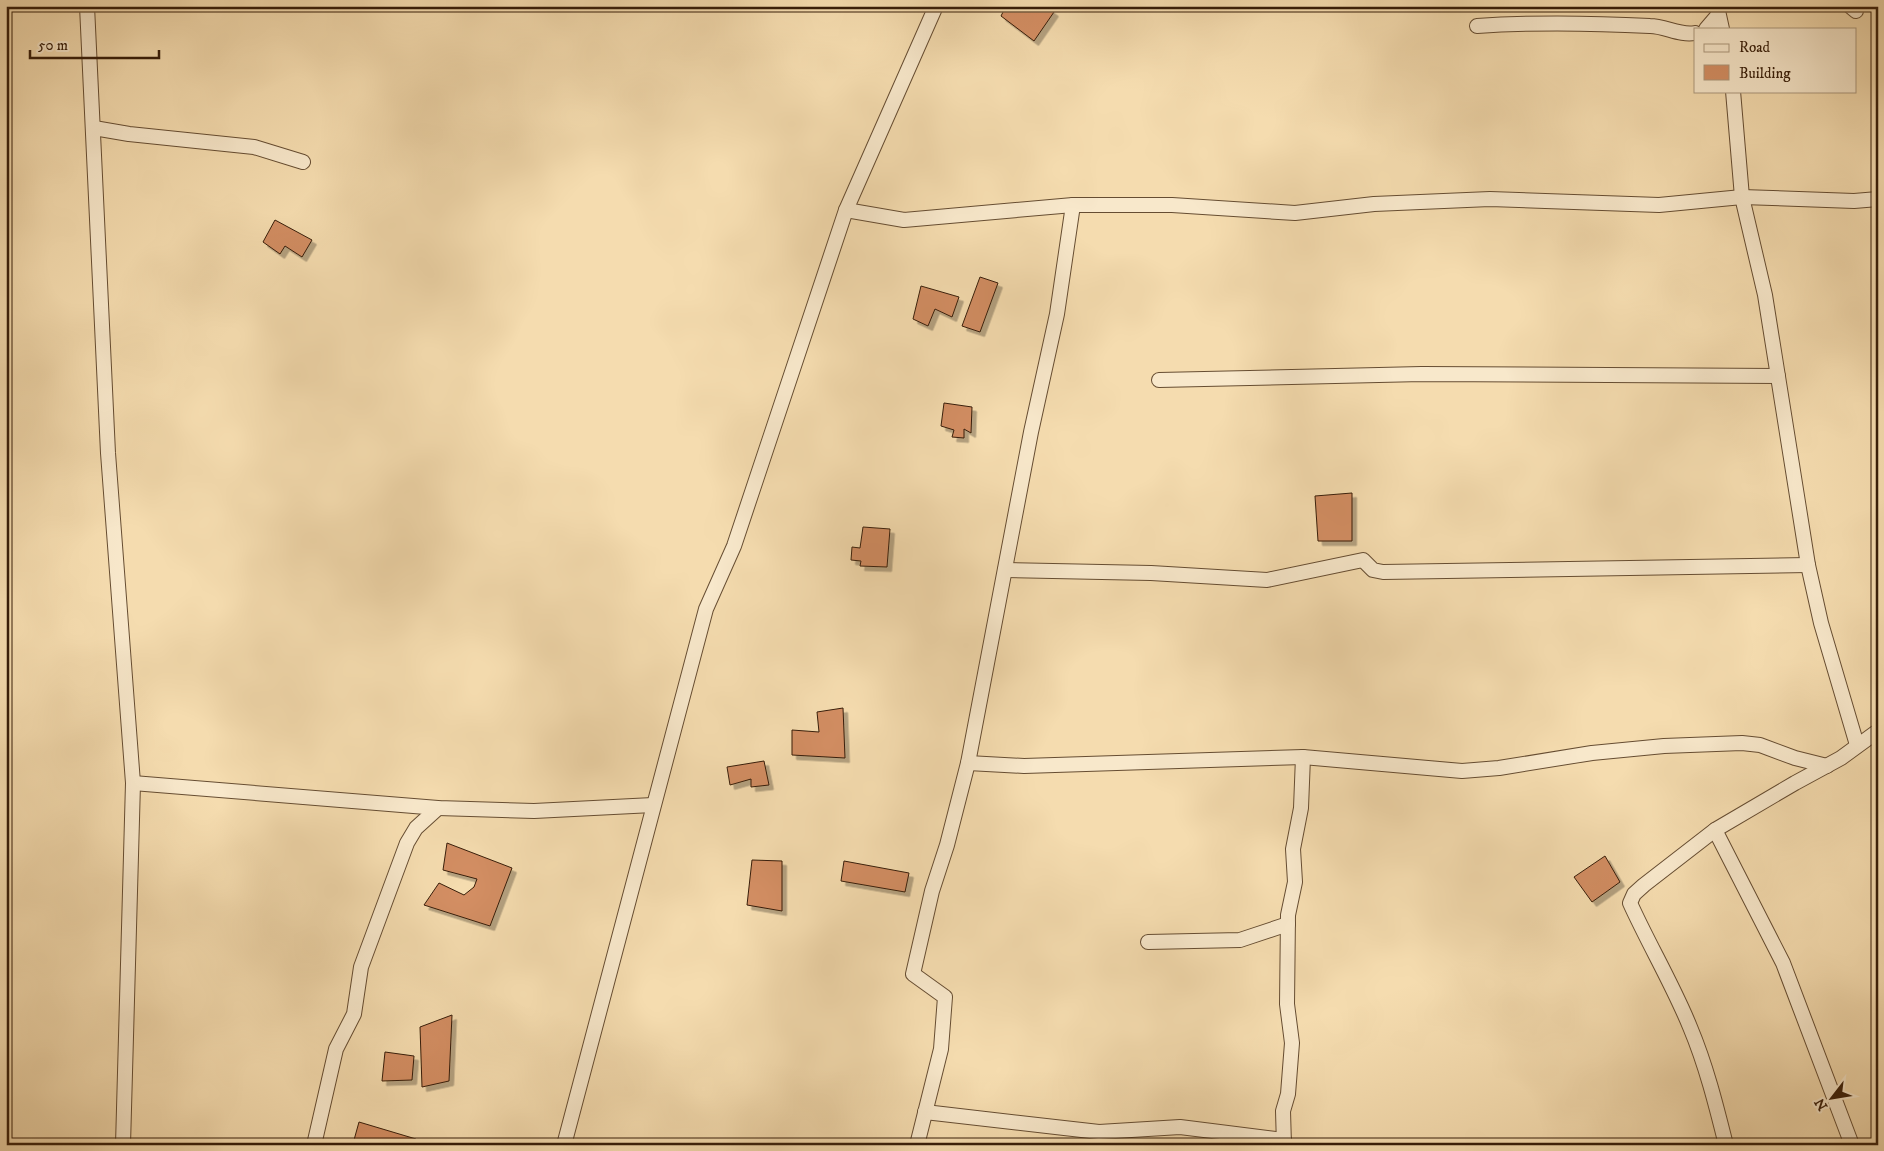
<svg xmlns="http://www.w3.org/2000/svg" width="1884" height="1151" viewBox="0 0 1884 1151" font-family="'IM FELL DW Pica',serif">
  <style>
    .building { fill: #d38e63; stroke: #371d09; filter: url(#shadow) }
    .lines { fill: none; stroke-linecap: round; stroke-linejoin: round }
    .street-casing { stroke: #664d32; stroke-width: 16 }
    .street { stroke: #f8e8cb; stroke-width: 14 }
  </style>
  <defs>
    <filter id="shadow"><feDropShadow dx="4.5" dy="4.5" stdDeviation="0" flood-color="#0004"/></filter>
  </defs>
  <rect width="100%" height="100%" fill="#f5dcaf"/>
  <filter id="stains"><feTurbulence type="fractalNoise" baseFrequency=".004" numOctaves="4"/><feColorMatrix values="0 0 0 0 .2 0 0 0 0 .09 0 0 0 0 .02 0 0 0 .5 -.17"/></filter>
  <radialGradient id="worn" r=".72"><stop offset=".6" stop-color="#630" stop-opacity="0"/><stop offset="1" stop-color="#630" stop-opacity=".3"/></radialGradient>
  <g class="building">
    <polygon points="1006,6 1046,6 1054,12 1034,41 1001,16"/>
    <polygon points="275,220 312,240 302,257 285,246 280,254 263,242"/>
    <polygon points="980,277 998,283 980,332 962,326"/>
    <polygon points="921,286 959,297 952,317 935,309 928,326 913,319"/>
    <polygon points="944,403 972,407 971,433 964,429 964,438 952,437 954,430 941,426"/>
    <polygon points="1352,493 1352,541 1318,541 1315,496"/>
    <polygon points="863,527 890,529 887,567 860,566 861,561 851,560 852,547 860,548"/>
    <polygon points="843,708 845,758 792,755 792,730 819,732 817,712"/>
    <polygon points="764,761 769,785 751,787 751,779 730,785 727,767"/>
    <polygon points="447,843 512,868 490,926 424,905 439,883 464,895 474,887 477,879 443,870"/>
    <polygon points="1605,856 1620,882 1592,902 1574,877"/>
    <polygon points="752,860 782,861 782,911 747,905"/>
    <polygon points="844,861 909,873 905,892 841,881"/>
    <polygon points="452,1015 449,1081 422,1087 420,1027"/>
    <polygon points="385,1052 414,1056 412,1080 382,1081"/>
    <polygon points="359,1122 416,1139 413,1145 368,1145 354,1140"/>
  </g>
  <g class="lines">
    <g class="street-casing">
      <g id="street">
        <polyline points="87,6 108,453 133,783 123,1145"/>
        <polyline points="1717,6 1722,29"/>
        <polyline points="1850,6 1856,11"/>
        <path d="M1477 26C1535 22 1592 23 1650 26 1665 26 1680 36 1695 33"/>
        <polyline points="1706,29 1718,15"/>
        <polyline points="1733,91 1742,197 1765,295 1808,565 1821,623 1857,745"/>
        <polyline points="94,128 129,134 254,147 303,162"/>
        <polyline points="846,210 904,220 1073,205 1172,205 1295,213 1374,204 1490,199 1659,205 1742,197 1854,201 1878,199"/>
        <polyline points="1159,380 1422,374 1778,376"/>
        <polyline points="1005,570 1151,573 1267,580 1363,560 1373,570 1383,572 1808,565"/>
        <polyline points="968,763 1024,766 1303,757 1462,771 1499,768 1592,753 1664,746 1742,743 1760,745 1795,758 1827,766"/>
        <polyline points="133,783 438,808 534,811 653,805"/>
        <polyline points="1715,830 1783,963 1852,1145"/>
        <polyline points="1148,942 1240,940 1288,924"/>
        <polyline points="925,1112 1099,1132 1180,1127 1284,1140"/>
        <polyline points="314,1145 336,1049 354,1014 361,967 407,843 416,828 438,808"/>
        <polyline points="564,1145 706,609 734,546 846,210 936,6"/>
        <polyline points="917,1145 941,1049 945,997 913,974 932,891 947,845 968,763 1031,432 1057,314 1073,205"/>
        <polyline points="1284,1145 1283,1111 1288,1094 1292,1043 1287,1004 1288,915 1295,882 1293,849 1301,808 1303,757"/>
        <path d="M1726 1145C1716 1105 1706 1065 1690 1027 1673 985 1649 945 1630 903L1634 894 1644 885 1715 830 1795 783 1841 758 1878 731"/>
      </g>
    </g>
    <use href="#street" class="street"/>
  </g>
  <rect width="1884" height="1151" fill="none" stroke="#f5dcaf" stroke-width="25"/>
  <rect x="8" y="8" width="1869" height="1136" fill="none" stroke="#371d09" stroke-width="2.5"/>
  <rect x="12" y="12" width="1859" height="1126" fill="none" stroke="#371d09"/>
  <rect x="1694" y="28" width="162" height="65" fill="#f8e8cb" stroke="#ab977d"/>
  <rect x="1704" y="44" width="25" height="8" fill="#f8e8cb" stroke="#ab977d"/>
  <text x="1739" y="52" font-size="15" fill="#371d09">Road</text>
  <rect x="1704" y="65" width="25" height="15" fill="#d38e63" stroke="#ab977d"/>
  <text x="1739" y="78" font-size="15" fill="#371d09">Building</text>
  <g transform="translate(1832 1098) rotate(239)" stroke="#f8e8cb" stroke-width="4" paint-order="stroke">
  <path d="M0-4L9 19L0 12L-9 19Z" fill="#371d09"/>
  <text y="-8" font-size="14" font-weight="bold" text-anchor="middle" fill="#371d09">N</text>
  </g>
  <path d="M30 50v8h129v-8" fill="none" stroke="#371d09" stroke-width="2.5"/>
  <text x="38" y="50" font-size="15" fill="#371d09" stroke="#f8e8cb" stroke-width="4" paint-order="stroke">50 m</text>
  <rect width="100%" height="100%" filter="url(#stains)"/>
  <rect width="100%" height="100%" fill="url(#worn)"/>
</svg>
